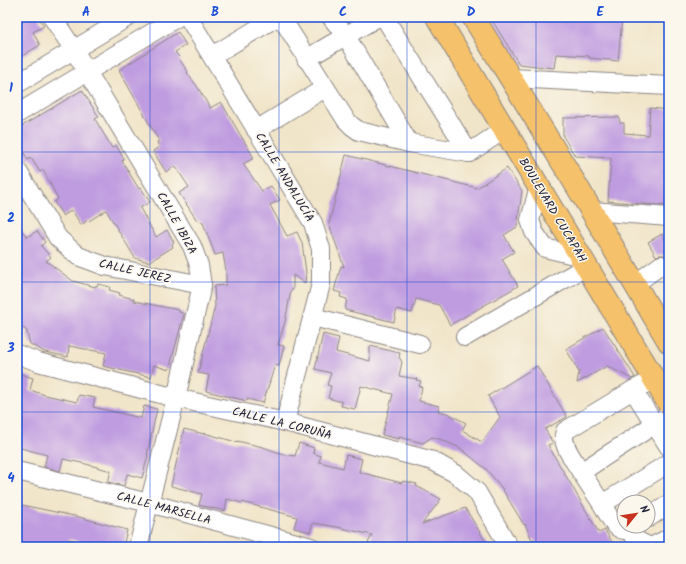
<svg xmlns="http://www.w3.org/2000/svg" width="686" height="564" viewBox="0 0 686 564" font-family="Kalam,sans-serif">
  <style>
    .building { fill: #bf9be0 }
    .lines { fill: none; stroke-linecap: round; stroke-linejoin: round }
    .minor-casing { stroke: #8a8482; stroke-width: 20 }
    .major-casing { stroke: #8a8482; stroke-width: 24 }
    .minor { stroke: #fff; stroke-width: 18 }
    .major { stroke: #f5c16b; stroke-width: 22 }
    .grid { fill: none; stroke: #1d4ed8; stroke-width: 1; stroke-opacity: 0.55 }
    .labels { text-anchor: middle; stroke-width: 3; stroke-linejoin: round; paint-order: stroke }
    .street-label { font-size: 12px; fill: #22223b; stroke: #fbf7ec }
    .neatline { fill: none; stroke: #1d4ed8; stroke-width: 1.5 }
    .grid-label { font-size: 13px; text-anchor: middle; font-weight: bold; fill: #1d4ed8 }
  </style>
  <rect width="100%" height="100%" fill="#fbf7ec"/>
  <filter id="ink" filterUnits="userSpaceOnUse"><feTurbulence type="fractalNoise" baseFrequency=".025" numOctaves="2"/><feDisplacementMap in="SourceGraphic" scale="8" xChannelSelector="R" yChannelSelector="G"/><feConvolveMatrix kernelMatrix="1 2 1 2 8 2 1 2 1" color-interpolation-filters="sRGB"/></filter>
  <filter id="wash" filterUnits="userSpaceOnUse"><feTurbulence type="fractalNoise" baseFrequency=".012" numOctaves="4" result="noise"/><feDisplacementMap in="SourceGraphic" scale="16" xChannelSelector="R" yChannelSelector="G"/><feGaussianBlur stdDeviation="0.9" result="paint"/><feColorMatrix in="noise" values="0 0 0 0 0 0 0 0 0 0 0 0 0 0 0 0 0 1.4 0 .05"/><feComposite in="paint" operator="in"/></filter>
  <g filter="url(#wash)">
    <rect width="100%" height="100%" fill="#f1e5c9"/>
    <g id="blocks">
      <g class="building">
        <polygon points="17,17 38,17 44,26 33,32 40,45 17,59"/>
        <polygon points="490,17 563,17 595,20 595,17 622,19 618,61 589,58 589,56 556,54 554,68 519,64"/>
        <polygon points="178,32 186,45 175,52 180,58 179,59 188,72 187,73 197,86 210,108 221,102 254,158 243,164 262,191 271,186 280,200 270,205 287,236 297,232 302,243 306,272 305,283 293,275 293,290 291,290 285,322 278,345 284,346 279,366 275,365 263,403 247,399 247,401 206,391 209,375 198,373 215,306 214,286 226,285 226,271 223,253 215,255 203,223 196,219 179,193 189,187 175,166 166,172 153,151 159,147 157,142 159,141 119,70"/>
        <polygon points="82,90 99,117 95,119 112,148 116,145 124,159 122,161 139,189 141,188 150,202 140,208 156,237 167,230 174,242 172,244 173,247 149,262 135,258 106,210 89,221 88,220 81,225 72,210 63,216 54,202 58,199 43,170 40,172 31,158 28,160 17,141 17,129"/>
        <polygon points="650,108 669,110 668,189 669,189 669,193 668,206 608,201 611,158 575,156 563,136 563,118 619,117 620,123 624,123 624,133 648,135"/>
        <polygon points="346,155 477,188 507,168 522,191 517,227 504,235 514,252 502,259 518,286 450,325 439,305 416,299 412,313 397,309 394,322 345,310 347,299 340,297 341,293 334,291 341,266 344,267 329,224"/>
        <polygon points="17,224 27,237 37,231 45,242 41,246 51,257 46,261 73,281 95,287 95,286 97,286 98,284 110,287 109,290 120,293 119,295 134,299 134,301 179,310 179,312 184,314 169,370 154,365 151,377 103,366 106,353 69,346 68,357 45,352 30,344 27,333 27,331 17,324"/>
        <polygon points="662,234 669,247 669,258 665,255 660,255 656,256 648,242"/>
        <polygon points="603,327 635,377 632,379 607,366 577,383 579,372 566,349"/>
        <polygon points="323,334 339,338 336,352 370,361 370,346 400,353 399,357 402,362 399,376 417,379 416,380 421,381 419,386 422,387 419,401 439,406 438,411 447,413 466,423 462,430 482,442 500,417 488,396 537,366 567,417 545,429 553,443 548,445 599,533 605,530 615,547 538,547 534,539 532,540 525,524 524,525 501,487 486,469 460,448 442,440 432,437 423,443 399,437 399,439 382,435 393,394 361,386 355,409 341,406 342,402 328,398 331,386 327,385 331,373 315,369"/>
        <polygon points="17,373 33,378 30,390 45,395 77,402 79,395 95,398 93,407 141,418 144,406 157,409 147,455 148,455 142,478 127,474 124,486 108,482 111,471 86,464 63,459 60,471 45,467 44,467 47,455 17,447 17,441 23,419 21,421 17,421"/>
        <polygon points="184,429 204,434 204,433 236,442 237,441 263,447 283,454 295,456 299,443 314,448 313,453 321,456 319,462 343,468 346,455 362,459 359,472 402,483 403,481 417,484 416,486 441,499 422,524 465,508 489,547 366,547 372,535 337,527 313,523 310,532 294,528 297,517 242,502 242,503 227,499 225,511 199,505 202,494 171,486"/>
        <polygon points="17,504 79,517 127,530 123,547 92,547 92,545 69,539 67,545 59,543 58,547 17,547"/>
      </g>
    </g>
  </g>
  <g filter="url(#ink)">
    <use href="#blocks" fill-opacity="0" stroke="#8a8482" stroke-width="1"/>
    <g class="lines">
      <g class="minor-casing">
        <g id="minor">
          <polyline points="52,17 74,50 192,246 199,265 202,285 176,398 138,547"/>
          <polyline points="188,17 313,223 321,249 321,284 285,422"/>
          <polyline points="281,17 346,120 352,126 359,131 409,143 469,153 505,129"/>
          <polyline points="331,17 346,36 409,143"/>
          <polyline points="384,17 469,153"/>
          <polyline points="212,56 277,17"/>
          <polyline points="306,59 378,17"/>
          <polyline points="511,78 669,86"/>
          <polyline points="17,84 128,17"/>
          <polyline points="17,114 178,17"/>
          <polyline points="256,130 325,88"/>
          <polyline points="17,170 58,238 78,256 105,266 202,285"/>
          <polyline points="539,186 530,220 534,232 545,248 582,257"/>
          <polyline points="592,211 669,217"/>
          <polyline points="635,284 661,265"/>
          <polyline points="313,317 420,344"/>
          <polyline points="465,337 587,266"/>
          <polyline points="17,354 38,362 176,398 285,422 433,461 456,474 477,492 509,547"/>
          <path d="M655 379 633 390 565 431C560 444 574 460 581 472L669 415"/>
          <polyline points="633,390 669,447"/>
          <polyline points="17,471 149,503 311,547"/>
          <polyline points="581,472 602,504"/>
          <polyline points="648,518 669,504"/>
          <path d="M636 526C617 539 610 517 602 504L669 463"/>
          <polyline points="631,529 636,540 650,547"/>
          <polyline points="651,547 669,538"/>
        </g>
      </g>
      <g class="major-casing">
        <g id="major">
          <polyline points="437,17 669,404"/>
          <polyline points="473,17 575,183 669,342"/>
        </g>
      </g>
      <use href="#minor" class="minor"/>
      <use href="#major" class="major"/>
    </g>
  </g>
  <path class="grid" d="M150 17V547M279 17V547M407 17V547M536 17V547M17 152H669M17 282H669M17 412H669"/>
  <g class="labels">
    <g class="street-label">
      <text transform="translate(285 177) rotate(59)" y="4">CALLE ANDALUCÍA</text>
      <text transform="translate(553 210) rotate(59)" y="4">BOULEVARD CUCAPAH</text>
      <text transform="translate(177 223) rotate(61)" y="4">CALLE IBIZA</text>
      <text transform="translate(135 271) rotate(13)" y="4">CALLE JEREZ</text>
      <text transform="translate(282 423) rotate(14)" y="4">CALLE LA CORUÑA</text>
      <text transform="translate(164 508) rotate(15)" y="4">CALLE MARSELLA</text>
    </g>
  </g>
  <rect width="686" height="564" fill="none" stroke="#fbf7ec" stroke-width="44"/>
  <g transform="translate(636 514) rotate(60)"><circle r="19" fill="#fbf7ec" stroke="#a4a2a5"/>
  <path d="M0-3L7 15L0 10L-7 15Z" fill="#c8321e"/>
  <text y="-6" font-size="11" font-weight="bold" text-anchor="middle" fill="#22223b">N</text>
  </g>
  <rect x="22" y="22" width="642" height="520" class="neatline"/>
  <g class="grid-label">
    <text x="86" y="16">A</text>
    <text x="215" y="16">B</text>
    <text x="343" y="16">C</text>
    <text x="471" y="16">D</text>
    <text x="600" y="16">E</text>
    <text x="11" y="92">1</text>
    <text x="11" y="222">2</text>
    <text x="11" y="352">3</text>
    <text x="11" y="482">4</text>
  </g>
</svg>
